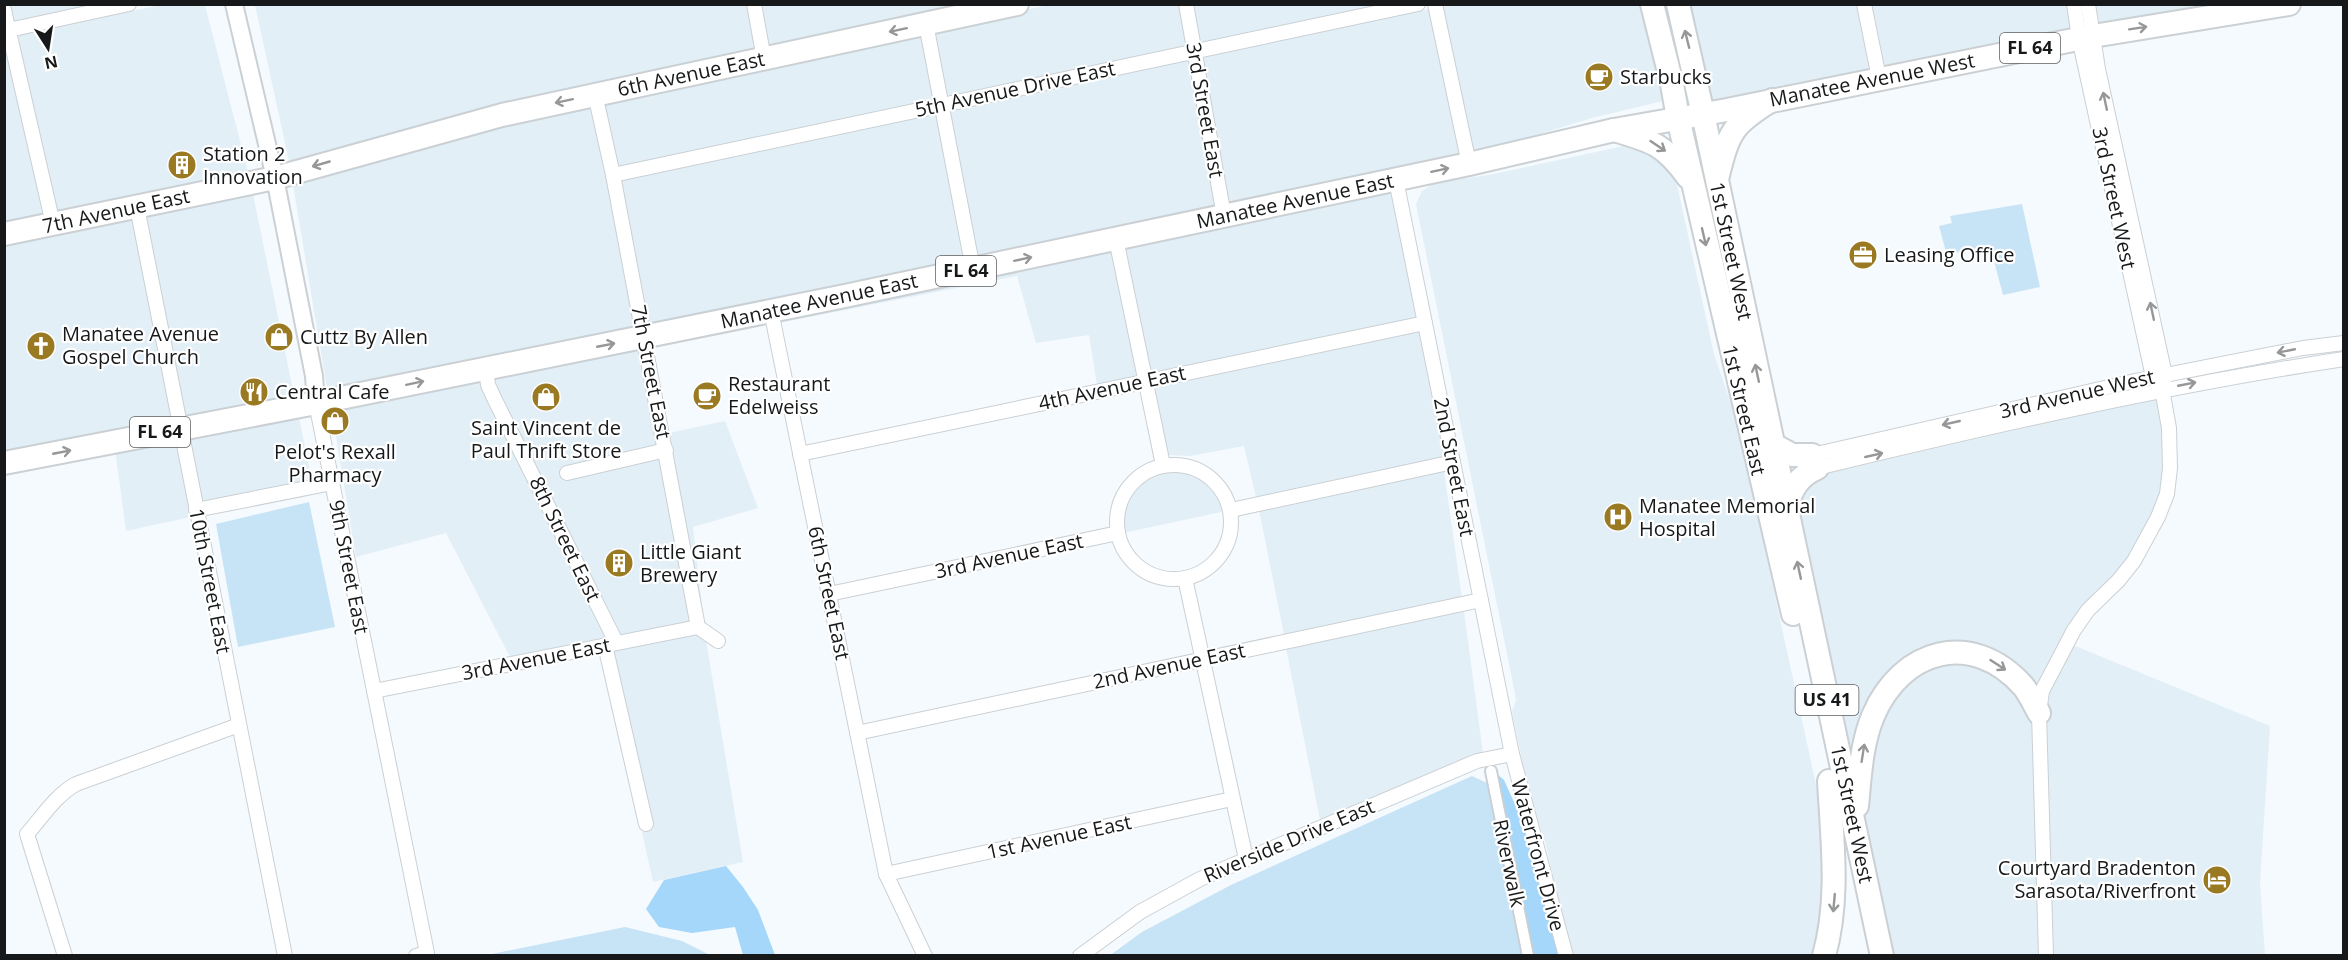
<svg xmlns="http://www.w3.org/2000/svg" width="2348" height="960" viewBox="0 0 2348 960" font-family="'Open Sans',sans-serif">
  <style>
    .built { fill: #e2eff7 }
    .green { fill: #a4d7f9 }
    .water { fill: #c7e3f6 }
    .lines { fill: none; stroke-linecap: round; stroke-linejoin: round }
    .pedestrian-casing { stroke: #cad0d4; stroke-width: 14 }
    .minor-casing { stroke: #cad0d4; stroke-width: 16 }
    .tertiary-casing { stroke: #cad0d4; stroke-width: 20 }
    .primary-casing { stroke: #cad0d4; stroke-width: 26 }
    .trunk-casing { stroke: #cad0d4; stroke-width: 26 }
    .pedestrian { stroke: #fff; stroke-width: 10 }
    .minor { stroke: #fff; stroke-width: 14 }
    .tertiary { stroke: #fff; stroke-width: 16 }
    .primary { stroke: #fff; stroke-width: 22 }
    .trunk { stroke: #fff; stroke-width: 22 }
    .oneway { stroke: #969798 }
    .labels { text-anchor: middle; stroke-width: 4.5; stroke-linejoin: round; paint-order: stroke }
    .shield { fill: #fff; stroke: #5c5d5e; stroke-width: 1.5 }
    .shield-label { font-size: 18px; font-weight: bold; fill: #161819 }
    .street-label { font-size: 20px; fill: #161819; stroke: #fff }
    .poi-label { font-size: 20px; fill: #161819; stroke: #fff; text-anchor: start }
  </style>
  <rect width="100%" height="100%" fill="#f5fafe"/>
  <g class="built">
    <polygon points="10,4 97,5 14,22"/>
    <polygon points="974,4 769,51 760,5"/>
    <polygon points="1192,4 1385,5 1199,43"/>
    <polygon points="1450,4 1643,5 1663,101 1592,118 1497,147 1480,150 1474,149 1471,147 1441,6"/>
    <polygon points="2094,4 2247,5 2098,28"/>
    <polygon points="161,5 205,5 249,176 58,216 17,35"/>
    <polygon points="255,5 747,5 757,54 290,166"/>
    <polygon points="1049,5 1180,5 1188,46 946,96 933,29"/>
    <polygon points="1688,5 1858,5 1872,73 1713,103"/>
    <polygon points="1870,5 2068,5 2072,33 1883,71"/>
    <polygon points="1429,9 1461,159 1228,208 1202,57"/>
    <polygon points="921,32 934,99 618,167 603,99"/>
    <polygon points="4,38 46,219 5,227"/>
    <polygon points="1190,59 1217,211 978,261 948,110"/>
    <polygon points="591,102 637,332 328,394 292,179"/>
    <polygon points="937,112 966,264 649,329 620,180"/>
    <polygon points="1628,145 1644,147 1673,172 1676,180 1714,354 1737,421 1825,826 1821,955 1573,956 1561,915 1546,845 1529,795 1512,711 1516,700 1512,679 1416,204 1422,191 1436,182 1489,175"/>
    <polygon points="1391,187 1418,318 1150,373 1123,244"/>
    <polygon points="252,189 295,400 185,421 144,212"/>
    <polygon points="132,215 173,423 5,456 5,240"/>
    <polygon points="1111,247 1139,376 1097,385 1089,335 1036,343 1017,276 779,323 778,317"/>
    <polygon points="1420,331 1434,396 1443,457 1256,497 1244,446 1190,456 1167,455 1153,386"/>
    <polygon points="640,345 659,445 560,468 563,481 662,458 691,622 619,635 500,397 493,374"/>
    <polygon points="481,377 607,637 510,657 446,533 356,557 331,407"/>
    <polygon points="2157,397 2163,428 2164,467 2161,492 2153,514 2129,557 2070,626 2037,687 2011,666 1905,662 1853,790 1817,626 1796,496 1819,475"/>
    <polygon points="298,413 312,480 201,502 187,434"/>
    <polygon points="725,421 758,508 693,527 704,624 669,433"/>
    <polygon points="175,436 191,517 126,531 115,449"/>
    <polygon points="1167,470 1188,472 1203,478 1220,496 1226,511 1123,533 1122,514 1130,494 1145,478"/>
    <polygon points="1444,471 1462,598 1284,635 1259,510"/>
    <polygon points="1464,611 1483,753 1320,820 1286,648"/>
    <polygon points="697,634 706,640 743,862 653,882 642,832 653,829 612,650 615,651"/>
    <polygon points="2073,645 2270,726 2260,883 2265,955 2052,955 2045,712 2048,693"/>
    <polygon points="1964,660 2004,677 2033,715 2040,955 1893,955 1862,830 1867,767 1878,718 1912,673"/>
  </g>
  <g class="green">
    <polygon points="1496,773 1504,780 1527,831 1558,955 1524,955"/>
    <polygon points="726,866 743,887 758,910 775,955 743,955 735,927 692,933 659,927 646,909 664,880"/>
  </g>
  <g class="water">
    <polygon points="2022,204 2040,287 2003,295 1993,257 1980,248 1949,254 1946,252 1939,226 1952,223 1950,216"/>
    <polygon points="309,502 335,627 238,647 216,524"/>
    <polygon points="1472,776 1489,784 1524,955 1109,956 1142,932 1231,885"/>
    <polygon points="625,927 682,941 710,955 487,955"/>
  </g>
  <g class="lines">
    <g class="pedestrian-casing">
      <polyline id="pedestrian" points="1491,771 1528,956"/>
    </g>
    <g class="minor-casing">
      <g id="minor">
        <polyline points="754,4 764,59"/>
        <polyline points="1186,4 1224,216"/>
        <polyline points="1435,4 1469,164"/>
        <polyline points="1864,4 1879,78"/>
        <polyline points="2074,4 2079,38 2153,377 2157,383"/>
        <polyline points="4,10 53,224"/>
        <polyline points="926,24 973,269"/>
        <polyline points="4,31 129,4"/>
        <polyline points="595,94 613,175 698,627 718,641"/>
        <polyline points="613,175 1418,4"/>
        <polyline points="1396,180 1512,754 1566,956"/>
        <polyline points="137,207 285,956"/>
        <polyline points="1116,239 1163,465"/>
        <polyline points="771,311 886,874 925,956"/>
        <polyline points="486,369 488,385 495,400 616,642"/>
        <polyline points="316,403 427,953 416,956"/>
        <polyline points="800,454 1425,323"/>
        <polyline points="1812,455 2135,381 2303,348 2344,343"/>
        <circle cx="1174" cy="522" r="57"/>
        <path d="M1817 468C1991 426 2166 386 2344 359"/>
        <polyline points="567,473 666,450"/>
        <polyline points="196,510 332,483"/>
        <polyline points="1231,510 1453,462"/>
        <polyline points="1185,578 1246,859"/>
        <polyline points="829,594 1118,533"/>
        <polyline points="605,645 646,824"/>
        <polyline points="374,691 698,627"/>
        <polyline points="857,733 1481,600"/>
        <polyline points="886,874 1232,799"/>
        <path d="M65 956 27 834C42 817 56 795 76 784L239 725"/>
        <polyline points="1080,956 1140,912 1200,879 1477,761 1512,754"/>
        <polyline points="2046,956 2039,713 2042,691 2074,630 2088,610 2118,581 2134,561 2158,517 2167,494 2170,468 2169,428 2162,389 2165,375 2098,69 2088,4"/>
      </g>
    </g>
    <g class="tertiary-casing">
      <polyline id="tertiary" points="234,4 275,178 314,376 316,403"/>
    </g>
    <g class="primary-casing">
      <g id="primary">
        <polyline points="1652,4 1672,84 1678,118"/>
        <polyline points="1678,4 1703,114"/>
        <polyline points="4,234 275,178 502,115 1017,4"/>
        <polyline points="4,463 316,403 840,297 1469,164 1614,130 1727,110 2093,36 2289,4"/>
      </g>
    </g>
    <g class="trunk-casing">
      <g id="trunk">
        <polyline points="1703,114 1882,956"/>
        <polyline points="1678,118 1793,614"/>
        <path d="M1614 130C1652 141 1664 144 1688 177"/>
        <path d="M1718 175C1729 131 1733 124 1772 100"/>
        <polyline points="1772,444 1792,455 1812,455"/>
        <path d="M1786 509C1791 490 1798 476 1817 468"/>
        <path d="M1857 806C1860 776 1861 745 1873 716 1901 649 1972 629 2023 686 2029 693 2034 704 2039 713"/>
        <path d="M1824 956C1840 898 1832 840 1829 781"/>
      </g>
    </g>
    <use href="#pedestrian" class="pedestrian"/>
    <use href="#minor" class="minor"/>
    <use href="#tertiary" class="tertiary"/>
    <use href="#primary" class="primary"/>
    <use href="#trunk" class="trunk"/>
  </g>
  <defs><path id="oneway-shaft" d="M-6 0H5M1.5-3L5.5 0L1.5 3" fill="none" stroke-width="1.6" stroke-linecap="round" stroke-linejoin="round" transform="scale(1.5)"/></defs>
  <g class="oneway">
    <use href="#oneway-shaft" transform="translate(2138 28) rotate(-9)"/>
    <use href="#oneway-shaft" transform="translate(898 30) rotate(168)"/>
    <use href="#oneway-shaft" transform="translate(1687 39) rotate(-104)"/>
    <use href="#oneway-shaft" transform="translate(564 101) rotate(168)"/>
    <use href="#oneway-shaft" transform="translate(2105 101) rotate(-102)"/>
    <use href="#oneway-shaft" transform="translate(1658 146) rotate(34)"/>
    <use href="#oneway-shaft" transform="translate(321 164) rotate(164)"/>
    <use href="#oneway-shaft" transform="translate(1440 170) rotate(-12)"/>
    <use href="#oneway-shaft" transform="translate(1704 237) rotate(77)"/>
    <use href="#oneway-shaft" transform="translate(1023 259) rotate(-12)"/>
    <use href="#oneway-shaft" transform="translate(2152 311) rotate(-102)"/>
    <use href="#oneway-shaft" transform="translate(606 345) rotate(-11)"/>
    <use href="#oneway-shaft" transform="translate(2286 351) rotate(169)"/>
    <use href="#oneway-shaft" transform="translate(1757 373) rotate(-102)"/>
    <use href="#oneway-shaft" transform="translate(415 383) rotate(-12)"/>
    <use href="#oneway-shaft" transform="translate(2187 384) rotate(-11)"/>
    <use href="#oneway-shaft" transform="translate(1951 423) rotate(167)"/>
    <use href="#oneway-shaft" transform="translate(62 452) rotate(-11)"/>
    <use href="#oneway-shaft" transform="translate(1874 455) rotate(-13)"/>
    <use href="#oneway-shaft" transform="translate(1799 570) rotate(-102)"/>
    <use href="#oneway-shaft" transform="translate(1998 665) rotate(33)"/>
    <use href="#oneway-shaft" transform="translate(1863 753) rotate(-81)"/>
    <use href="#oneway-shaft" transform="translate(1834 903) rotate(95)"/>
  </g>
  <defs>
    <g id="cafe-disc" transform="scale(1.5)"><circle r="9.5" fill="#997922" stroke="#fff"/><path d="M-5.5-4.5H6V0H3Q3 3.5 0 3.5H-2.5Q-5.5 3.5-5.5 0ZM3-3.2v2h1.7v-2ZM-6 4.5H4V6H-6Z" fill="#fff"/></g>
    <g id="building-disc" transform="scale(1.5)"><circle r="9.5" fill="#997922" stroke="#fff"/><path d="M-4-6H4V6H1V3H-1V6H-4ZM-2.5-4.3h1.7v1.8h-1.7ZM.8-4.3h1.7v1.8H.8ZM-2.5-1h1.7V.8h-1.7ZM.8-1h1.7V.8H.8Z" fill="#fff"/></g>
    <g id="office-disc" transform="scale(1.5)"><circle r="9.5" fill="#997922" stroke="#fff"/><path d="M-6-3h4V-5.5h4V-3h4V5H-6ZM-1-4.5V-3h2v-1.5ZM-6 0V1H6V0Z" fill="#fff"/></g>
    <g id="shop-disc" transform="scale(1.5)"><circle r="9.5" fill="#997922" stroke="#fff"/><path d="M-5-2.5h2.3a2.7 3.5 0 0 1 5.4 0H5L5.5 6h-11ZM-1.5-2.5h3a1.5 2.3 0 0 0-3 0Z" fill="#fff"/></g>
    <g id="church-disc" transform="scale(1.5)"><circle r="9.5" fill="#997922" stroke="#fff"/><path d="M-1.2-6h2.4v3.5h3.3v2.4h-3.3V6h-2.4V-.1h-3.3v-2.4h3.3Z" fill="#fff"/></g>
    <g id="restaurant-disc" transform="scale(1.5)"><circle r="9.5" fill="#997922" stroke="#fff"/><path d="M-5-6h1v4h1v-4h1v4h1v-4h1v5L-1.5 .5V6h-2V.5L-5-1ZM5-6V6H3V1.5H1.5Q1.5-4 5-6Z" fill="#fff"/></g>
    <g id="hospital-disc" transform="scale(1.5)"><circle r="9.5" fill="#997922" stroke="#fff"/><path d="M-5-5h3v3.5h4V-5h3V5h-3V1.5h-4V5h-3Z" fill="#fff"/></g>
    <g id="hotel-disc" transform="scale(1.5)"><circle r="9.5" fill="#997922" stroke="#fff"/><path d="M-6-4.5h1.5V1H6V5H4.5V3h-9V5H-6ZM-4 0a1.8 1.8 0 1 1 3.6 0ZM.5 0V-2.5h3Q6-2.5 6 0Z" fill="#fff"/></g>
  </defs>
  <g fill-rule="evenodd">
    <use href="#cafe-disc" x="1599" y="77"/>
    <use href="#building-disc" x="182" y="165"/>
    <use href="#office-disc" x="1863" y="255"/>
    <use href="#shop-disc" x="279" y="337"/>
    <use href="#church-disc" x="41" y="346"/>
    <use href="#restaurant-disc" x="254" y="392"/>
    <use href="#cafe-disc" x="707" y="396"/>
    <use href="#shop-disc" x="546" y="397"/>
    <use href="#shop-disc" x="335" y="421"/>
    <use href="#hospital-disc" x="1618" y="517"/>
    <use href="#building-disc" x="619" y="563"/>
    <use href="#hotel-disc" x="2217" y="880"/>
  </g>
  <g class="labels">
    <g class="shield">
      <rect x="2000" y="33" width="60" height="30" rx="4.5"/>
      <rect x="936" y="256" width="60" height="30" rx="4.5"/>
      <rect x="130" y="417" width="60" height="30" rx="4.5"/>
      <rect x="1795.5" y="685" width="63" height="30" rx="4.5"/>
    </g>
    <g class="shield-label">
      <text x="2030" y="54">FL 64</text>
      <text x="966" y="277">FL 64</text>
      <text x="160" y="438">FL 64</text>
      <text x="1827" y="706">US 41</text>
    </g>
    <g class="street-label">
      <text transform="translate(691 74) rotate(-12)" y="7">6th Avenue East</text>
      <text transform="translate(1872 80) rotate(-11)" y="7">Manatee Avenue West</text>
      <text transform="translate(1015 89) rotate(-12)" y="7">5th Avenue Drive East</text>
      <text transform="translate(1205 110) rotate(80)" y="7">3rd Street East</text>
      <text transform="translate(2114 198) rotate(78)" y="7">3rd Street West</text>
      <text transform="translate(1295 201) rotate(-12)" y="7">Manatee Avenue East</text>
      <text transform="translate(116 211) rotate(-12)" y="7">7th Avenue East</text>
      <text transform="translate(1731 251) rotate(78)" y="7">1st Street West</text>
      <text transform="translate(819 301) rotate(-12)" y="7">Manatee Avenue East</text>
      <text transform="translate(651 372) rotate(79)" y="7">7th Street East</text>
      <text transform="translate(1112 388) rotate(-12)" y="7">4th Avenue East</text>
      <text transform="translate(2077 394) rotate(-13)" y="7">3rd Avenue West</text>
      <text transform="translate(1744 410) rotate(77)" y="7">1st Street East</text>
      <text transform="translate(1454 467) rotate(79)" y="7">2nd Street East</text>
      <text transform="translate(565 539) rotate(64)" y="7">8th Street East</text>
      <text transform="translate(1009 556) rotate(-12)" y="7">3rd Avenue East</text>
      <text transform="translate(349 567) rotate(79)" y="7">9th Street East</text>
      <text transform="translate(210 581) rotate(79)" y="7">10th Street East</text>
      <text transform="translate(829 593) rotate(78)" y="7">6th Street East</text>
      <text transform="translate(536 659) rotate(-11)" y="7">3rd Avenue East</text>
      <text transform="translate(1169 666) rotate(-12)" y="7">2nd Avenue East</text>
      <text transform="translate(1852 814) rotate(78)" y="7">1st Street West</text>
      <text transform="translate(1059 837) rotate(-12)" y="7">1st Avenue East</text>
      <text transform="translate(1289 841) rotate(-23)" y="7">Riverside Drive East</text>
      <text transform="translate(1538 855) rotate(75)" y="7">Waterfront Drive</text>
      <text transform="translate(1509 863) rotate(78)" y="7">Riverwalk</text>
    </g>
    <g class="poi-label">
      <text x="1620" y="84">Starbucks</text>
      <text x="203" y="161">Station 2<tspan x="203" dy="23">Innovation</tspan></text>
      <text x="1884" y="262">Leasing Office</text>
      <text x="62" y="341">Manatee Avenue<tspan x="62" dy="23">Gospel Church</tspan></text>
      <text x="300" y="344">Cuttz By Allen</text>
      <text x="728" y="391">Restaurant<tspan x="728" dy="23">Edelweiss</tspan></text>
      <text x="275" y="399">Central Cafe</text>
      <text x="546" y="435" text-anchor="middle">Saint Vincent de<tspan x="546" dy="23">Paul Thrift Store</tspan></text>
      <text x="335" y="459" text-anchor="middle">Pelot's Rexall<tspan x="335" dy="23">Pharmacy</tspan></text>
      <text x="1639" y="513">Manatee Memorial<tspan x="1639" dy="23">Hospital</tspan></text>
      <text x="640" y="559">Little Giant<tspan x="640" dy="23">Brewery</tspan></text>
      <text x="2196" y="875" text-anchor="end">Courtyard Bradenton<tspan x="2196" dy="23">Sarasota/Riverfront</tspan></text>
    </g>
  </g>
  <rect width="2348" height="960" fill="none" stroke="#161819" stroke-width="12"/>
  <g transform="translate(48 48) rotate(168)" stroke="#ffffff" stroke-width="4.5" paint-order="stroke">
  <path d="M0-4.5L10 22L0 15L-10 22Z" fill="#161819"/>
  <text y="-9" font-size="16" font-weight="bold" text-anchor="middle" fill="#161819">N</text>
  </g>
</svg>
